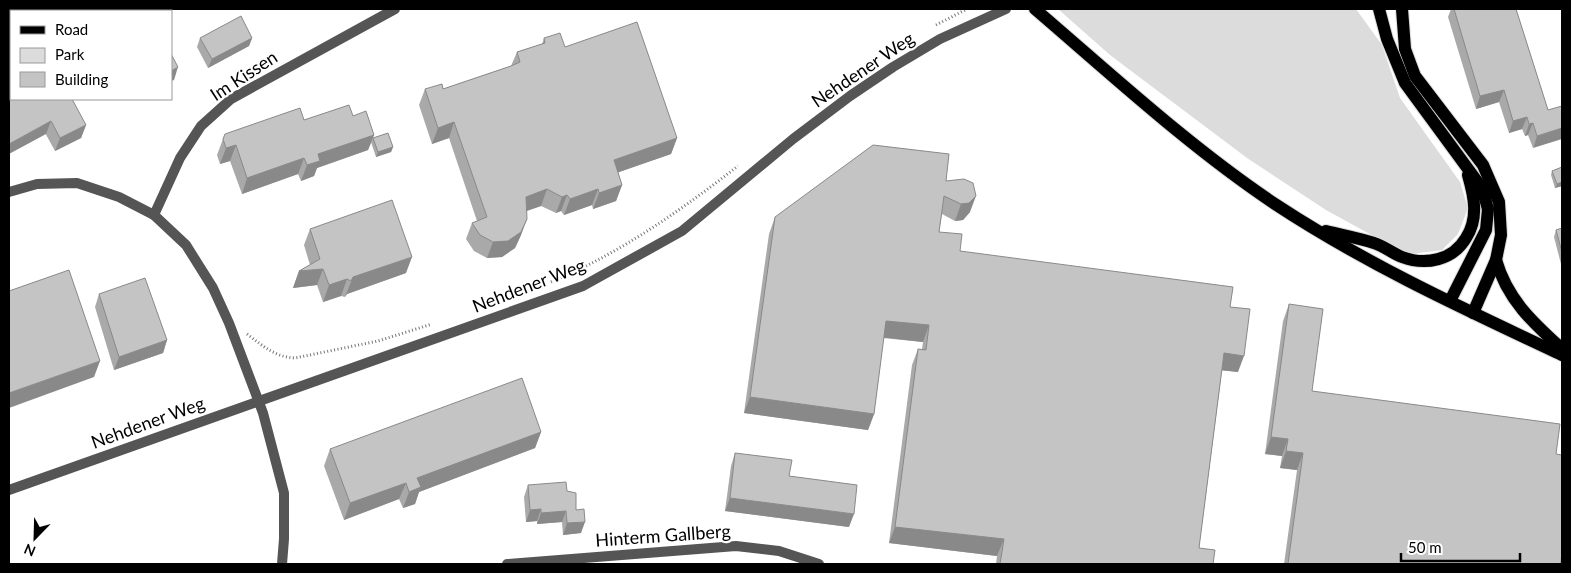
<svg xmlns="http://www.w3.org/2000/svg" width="1571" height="573" viewBox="0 0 1571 573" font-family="Lato,sans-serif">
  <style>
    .green { fill: #dcdcdc }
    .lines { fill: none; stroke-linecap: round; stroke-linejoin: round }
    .primary-casing { stroke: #dbdbdb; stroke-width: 14 }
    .path { stroke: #777; stroke-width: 3; stroke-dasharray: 1 2.5; stroke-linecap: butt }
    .minor { stroke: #555; stroke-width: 10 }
    .tertiary { stroke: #555; stroke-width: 10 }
    .primary { stroke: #000; stroke-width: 12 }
    .wall { fill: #a9a9a9 }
    .shaded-wall { fill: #898989 }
    .building { fill: #c4c4c4; stroke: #898989 }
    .labels { text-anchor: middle; stroke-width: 4.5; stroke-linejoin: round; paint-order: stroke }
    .street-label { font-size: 18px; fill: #000; stroke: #fff }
  </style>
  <rect width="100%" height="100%" fill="#fff"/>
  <polygon class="green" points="1058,9 1356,9 1382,45 1400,98 1460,182 1468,208 1458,234 1442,250 1411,254 1386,243 1326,210 1247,158 1110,55"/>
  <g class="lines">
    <g class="primary-casing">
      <g id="primary">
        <path d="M1035 9C1112 75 1191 148 1275 204 1366 264 1464 309 1562 355"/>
        <polyline points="1379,9 1387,39 1405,83 1482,188 1488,209 1486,230 1450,301"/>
        <polyline points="1402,9 1405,49 1415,76 1483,165 1499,202 1501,235 1496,260 1473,313"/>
        <path d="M1326 231C1342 235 1359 238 1374 243 1384 246 1392 253 1402 257 1426 266 1453 260 1466 238 1479 218 1474 196 1468 175"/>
        <path d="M1496 260C1507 299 1533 323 1562 349"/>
      </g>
    </g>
    <g class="path">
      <polyline points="936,25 967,9"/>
      <path d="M551 282C619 254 680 211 738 166"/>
      <path d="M247 334C263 346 275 357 295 358L378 341 432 324"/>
    </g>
    <g class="minor">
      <polyline points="9,192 37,184 77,183 119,197 154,215 186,245 213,288 229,323 263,413 284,493 284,539 282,564"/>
      <polyline points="154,215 180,158 201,126 231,99 395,9"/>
      <polyline points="507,564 736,546 779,551 819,564"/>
    </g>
    <polyline class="tertiary" points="9,490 583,286 682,231 793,139 850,96 893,67 940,39 1006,9"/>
    <use href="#primary" class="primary"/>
  </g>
  <g class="wall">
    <polygon points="103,9 147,9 149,11 104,11"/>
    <polygon points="1451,9 1516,9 1548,110 1533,148 1528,135 1525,136 1522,129 1509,133 1499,102 1476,109 1448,17"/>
    <polygon points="200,38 252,38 249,46 208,68 197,47"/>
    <polygon points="544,38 565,47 677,138 671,154 618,172 622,185 616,201 593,209 592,205 564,215 561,211 556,213 541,206 527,211 521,235 515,248 502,257 487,258 474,251 466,239 472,223 477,221 449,138 432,144 419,105 425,89 443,89 511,66 517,52 542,44"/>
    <polygon points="9,67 86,125 81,138 55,151"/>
    <polygon points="353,116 374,135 368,150 317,168 314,176 301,181 298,174 242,194 230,161 220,164 217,155 223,139 304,120"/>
    <polygon points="373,138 393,147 391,152 376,157 371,142"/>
    <polygon points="1562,167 1562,186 1555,188 1551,175 1552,171"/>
    <polygon points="946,181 970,212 963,220 955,221 942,214 939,232 960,251 1230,307 1238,372 1222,370 1199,548 1213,564 996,564 997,556 889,543 912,365 918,349 922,349 923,342 883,338 874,414 868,430 744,413 769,234 775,217"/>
    <polygon points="1562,228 1562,263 1561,264 1554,237 1556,230"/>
    <polygon points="310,229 406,273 347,294 345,297 341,296 323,302 317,285 293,288 299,271 310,265 304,245"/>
    <polygon points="99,294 167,340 163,353 114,370 95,307"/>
    <polygon points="1289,304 1312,391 1556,454 1561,563 1562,564 1284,564 1297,470 1280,468 1282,456 1265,454 1283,321"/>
    <polygon points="541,432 535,448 419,492 415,504 403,508 399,499 344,520 324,466 330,449"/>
    <polygon points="735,453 789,476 849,527 725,511 731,466"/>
    <polygon points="528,485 567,491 576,510 581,533 563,535 562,522 537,524 537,521 526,522 524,497"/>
  </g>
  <g class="shaded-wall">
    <polygon points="252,38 249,46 208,68 212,59"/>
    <polygon points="178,67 174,80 171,81 171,71"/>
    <polygon points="1504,90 1499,102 1476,109 1480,96"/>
    <polygon points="1527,117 1522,129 1509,133 1513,121"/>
    <polygon points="51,121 46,134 9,154 9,144"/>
    <polygon points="454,122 449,138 432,144 438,128"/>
    <polygon points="1533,123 1528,135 1525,136 1529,124"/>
    <polygon points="86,125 81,138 55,151 60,138"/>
    <polygon points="1562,128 1562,139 1533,148 1537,136"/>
    <polygon points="374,135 368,150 317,168 314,176 301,181 307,165 318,154"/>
    <polygon points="677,138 671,154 608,176 614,160"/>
    <polygon points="236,145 230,161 220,164 226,148"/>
    <polygon points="393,147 391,152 376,157 378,152"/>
    <polygon points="304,158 298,174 242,194 247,178"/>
    <polygon points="1562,182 1562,186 1555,188 1557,184"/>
    <polygon points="622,185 616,201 593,209 599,193"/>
    <polygon points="547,189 541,206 520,213 526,197"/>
    <polygon points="598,189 592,205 564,215 570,199"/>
    <polygon points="567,195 561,211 556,213 562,197"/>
    <polygon points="976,196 970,212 963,220 955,221 961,204"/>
    <polygon points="527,219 521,235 515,248 502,257 487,258 493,242"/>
    <polygon points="412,257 406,273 347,294 345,297 353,277"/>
    <polygon points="323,269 317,285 293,288 299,271"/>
    <polygon points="347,279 341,296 323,302 329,285"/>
    <polygon points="886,321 929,325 923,342 879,337"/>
    <polygon points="167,340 163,353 114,370 119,357"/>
    <polygon points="1224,353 1244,356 1238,372 1218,370"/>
    <polygon points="100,361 94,377 9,408 9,393"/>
    <polygon points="750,397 874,414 868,430 744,413"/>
    <polygon points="541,432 535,448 419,492 415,504 403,508 409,492 417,478"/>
    <polygon points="1271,437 1288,439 1282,456 1265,454"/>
    <polygon points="1286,451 1303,453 1297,470 1280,468"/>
    <polygon points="406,483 399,499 344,520 350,503"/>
    <polygon points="730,498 854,514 849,527 725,511"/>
    <polygon points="541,509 537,521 526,522 530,510"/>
    <polygon points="566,511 562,522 537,524 541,513"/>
    <polygon points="585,522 581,533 563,535 567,523"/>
    <polygon points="895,527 1004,539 997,556 889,543"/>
  </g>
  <g class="building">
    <polygon points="114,9 147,9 149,11 115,11"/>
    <polygon points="1454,9 1516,9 1548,110 1562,106 1562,128 1537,136 1533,123 1529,124 1527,117 1513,121 1504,90 1480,96"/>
    <polygon points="241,16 252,38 212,59 200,38"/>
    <polygon points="637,22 677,138 614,160 622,185 599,193 598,189 570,199 567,195 562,197 547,189 526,197 527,219 521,232 508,241 493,242 480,235 472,223 487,217 454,122 438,128 425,89 442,84 443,89 511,66 520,62 517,52 545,43 544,38 560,33 565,47"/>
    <polygon points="171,54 178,67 171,71"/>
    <polygon points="11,66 11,99 72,99 86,125 60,138 51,121 9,144 9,67"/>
    <polygon points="349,105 353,116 366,111 374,135 318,154 320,161 307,165 304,158 247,178 236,145 226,148 223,139 225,134 300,108 304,120"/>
    <polygon points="388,133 393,147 378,152 373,138"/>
    <polygon points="873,145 949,154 946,181 964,179 973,183 976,196 969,203 961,204 944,196 939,232 962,234 960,251 1233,287 1230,307 1250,309 1244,356 1224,353 1199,548 1215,550 1213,564 1000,564 1004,539 895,527 918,349 926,350 929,325 886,321 874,414 750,397 775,217"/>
    <polygon points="1562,167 1562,182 1557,184 1552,171"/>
    <polygon points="392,200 412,257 353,277 351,281 347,279 329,285 323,269 299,271 320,259 310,229"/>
    <polygon points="1562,228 1562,252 1556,230"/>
    <polygon points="69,270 100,361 9,393 9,291"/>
    <polygon points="145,278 167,340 119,357 99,294"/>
    <polygon points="1289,304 1323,309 1312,391 1560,424 1556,454 1562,455 1562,551 1561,563 1562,563 1562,564 1288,564 1303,453 1286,451 1288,439 1271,437"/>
    <polygon points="522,378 541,432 417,478 421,487 409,492 406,483 350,503 330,449"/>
    <polygon points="735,453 792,460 789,476 857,485 854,514 730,498"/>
    <polygon points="566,482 567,491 576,493 576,510 584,509 585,522 567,523 566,511 541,513 541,509 530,510 528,485"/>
  </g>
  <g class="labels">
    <g class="street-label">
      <text transform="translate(863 70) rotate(-34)" y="6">Nehdener Weg</text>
      <text transform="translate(244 76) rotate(-33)" y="6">Im Kissen</text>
      <text transform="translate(529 286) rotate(-21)" y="6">Nehdener Weg</text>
      <text transform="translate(148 423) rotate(-20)" y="6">Nehdener Weg</text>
      <text transform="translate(663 536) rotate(-4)" y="6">Hinterm Gallberg</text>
    </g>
  </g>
  <rect width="1571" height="573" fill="none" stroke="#000000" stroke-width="20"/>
  <rect x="10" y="10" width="162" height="90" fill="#ffffff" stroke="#999999"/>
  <rect x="20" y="26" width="25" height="8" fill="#000000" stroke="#999999"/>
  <text x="55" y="35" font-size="15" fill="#000000">Road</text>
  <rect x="20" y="48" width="25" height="15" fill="#dcdcdc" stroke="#999999"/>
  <text x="55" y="60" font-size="15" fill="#000000">Park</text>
  <rect x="20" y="72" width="25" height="15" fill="#c4c4c4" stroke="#999999"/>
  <text x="55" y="85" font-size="15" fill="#000000">Building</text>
  <g transform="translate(35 538) rotate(203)" stroke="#ffffff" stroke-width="4" paint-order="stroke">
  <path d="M0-4L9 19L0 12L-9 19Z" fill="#000000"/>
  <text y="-8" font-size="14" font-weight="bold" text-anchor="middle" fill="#000000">N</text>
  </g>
  <path d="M1401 553v8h119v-8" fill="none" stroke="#000000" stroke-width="2.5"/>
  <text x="1408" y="553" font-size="15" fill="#000000" stroke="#ffffff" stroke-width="4" paint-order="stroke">50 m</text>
</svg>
